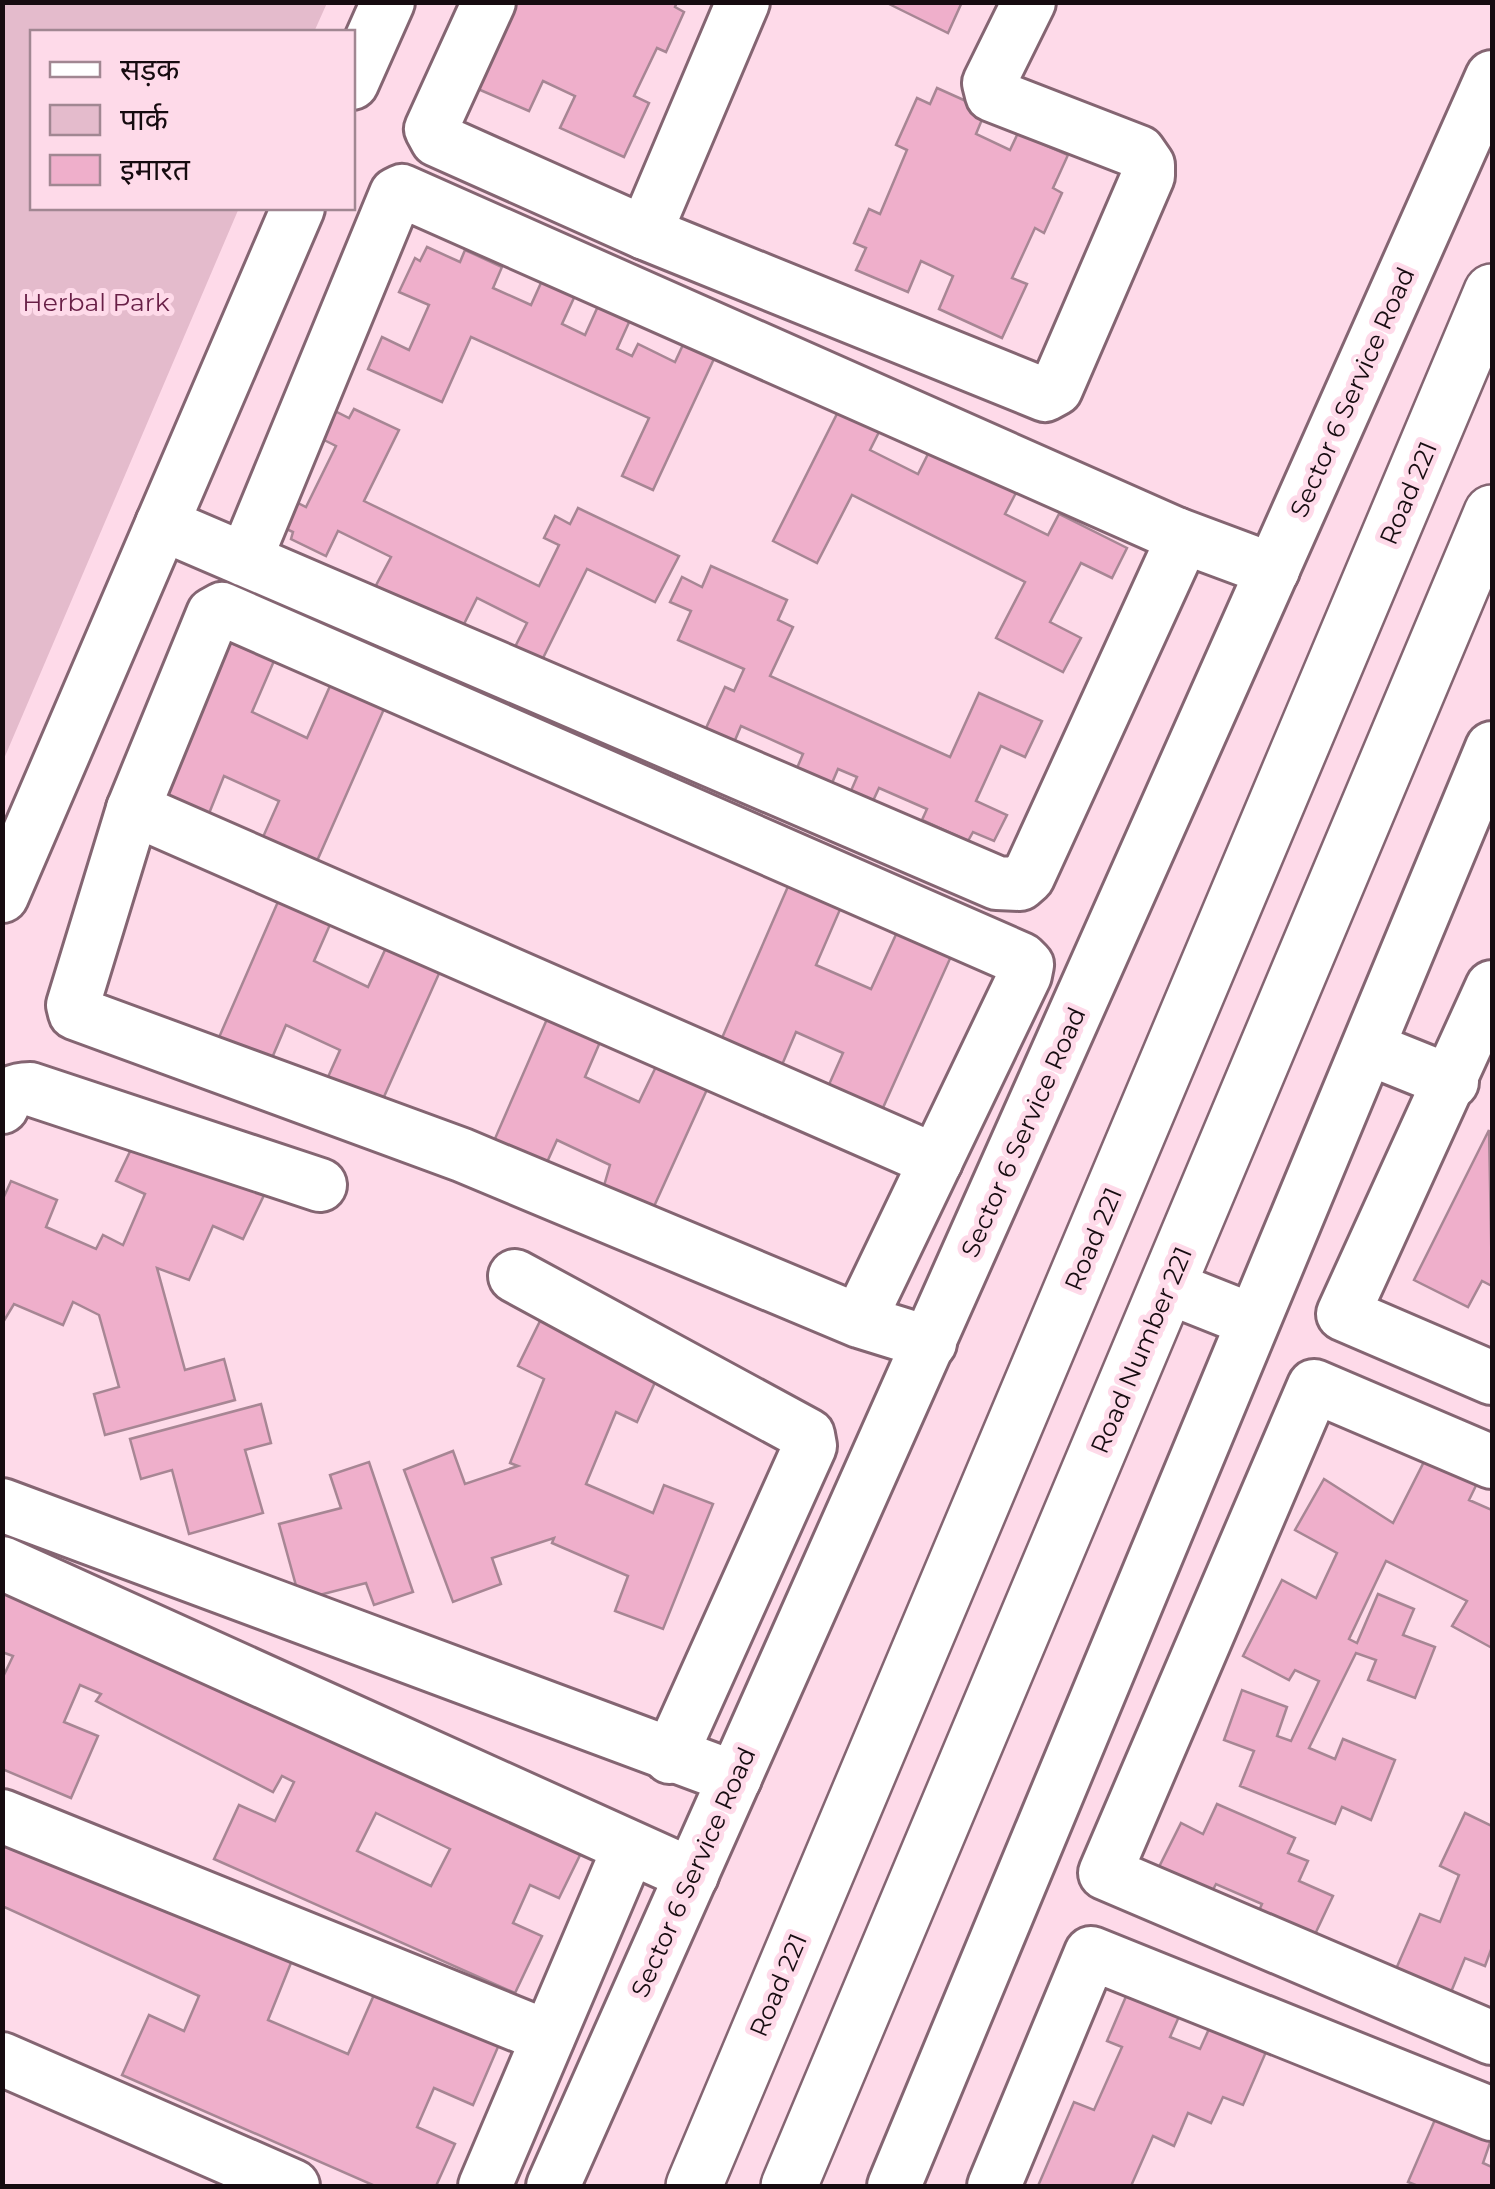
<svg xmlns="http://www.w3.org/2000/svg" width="1495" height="2189" viewBox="0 0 1495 2189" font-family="Montserrat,'Noto Sans Devanagari',sans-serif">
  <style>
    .green { fill: #e4bbcc }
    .building { fill: #efafcb; stroke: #a78694; stroke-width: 2.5; fill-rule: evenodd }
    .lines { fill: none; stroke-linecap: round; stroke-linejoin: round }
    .street-casing { stroke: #846572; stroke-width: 58 }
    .secondary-casing { stroke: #846572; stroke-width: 60 }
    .street { stroke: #fff; stroke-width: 52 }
    .secondary { stroke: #fff; stroke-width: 55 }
    .labels { text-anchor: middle; stroke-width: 10; stroke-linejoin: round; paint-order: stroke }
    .park-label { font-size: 25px; fill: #681f46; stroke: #fedae9 }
    .street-label { font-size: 25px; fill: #160b10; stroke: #fedae9 }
  </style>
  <rect width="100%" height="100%" fill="#fedae9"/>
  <polygon class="green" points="3,2 327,3 314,32 32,32 32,208 239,208 3,761"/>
  <g class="building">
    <polygon points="515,2 677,2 675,7 684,12 666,52 657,48 634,96 649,103 624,157 560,128 575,96 543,81 529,111 478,89"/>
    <polygon points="885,2 962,2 948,33"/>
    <polygon points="937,88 986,110 976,134 1010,150 1018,133 1068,155 1053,188 1062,193 1044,233 1035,228 1012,278 1027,284 1002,338 939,309 953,276 921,261 908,292 856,270 866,248 854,243 869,209 880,214 907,150 896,145 917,98 930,104"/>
    <polygon points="427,247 460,262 465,250 502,267 493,288 531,305 545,274 578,289 562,324 585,335 599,304 631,318 617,349 632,356 638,344 675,362 688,334 719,348 653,490 622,476 649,418 471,337 442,402 368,369 382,337 409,350 429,305 399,292 415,258 420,261"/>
    <polygon points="845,398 886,418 870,450 918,474 934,442 1020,485 1005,514 1048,535 1059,514 1127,548 1112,578 1081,563 1050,622 1081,638 1063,672 996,638 1025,582 852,495 817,563 773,541"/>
    <polygon points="321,404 349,418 354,409 399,430 364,501 539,586 559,545 544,538 555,516 570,524 578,508 679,556 655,602 587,569 542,660 515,647 527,623 477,598 459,634 373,591 391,557 338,531 326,556 291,539 293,532 267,520 280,494 306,507 336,446 308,432"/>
    <polygon points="711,566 787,600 778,620 793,627 770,676 950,757 979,693 1042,721 1025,757 1001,746 976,801 1007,815 994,841 973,832 968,841 922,820 927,809 879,788 872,803 850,793 857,777 838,769 829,790 794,775 803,754 741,726 730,752 701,739 725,687 734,691 744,669 678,640 691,611 670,602 682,577 702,587"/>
    <polygon points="222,639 274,661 252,712 307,738 334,677 388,700 313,870 259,846 279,801 224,776 208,816 155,793"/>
    <polygon points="793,875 845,898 816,965 871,989 899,928 953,952 877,1121 823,1098 843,1053 796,1032 776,1079 715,1054"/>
    <polygon points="284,888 336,911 314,961 368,987 396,926 450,949 374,1119 320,1095 340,1050 286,1025 269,1065 217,1042"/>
    <polygon points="554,1003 607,1026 585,1077 639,1102 665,1048 714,1074 646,1224 599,1203 610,1165 557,1140 539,1180 487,1157"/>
    <polygon points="1489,1130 1492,1286 1482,1281 1468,1307 1414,1280"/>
    <polygon points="134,1143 266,1191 243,1239 213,1226 189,1280 157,1268 185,1370 224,1359 235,1400 105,1435 94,1394 119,1387 99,1315 73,1302 63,1325 14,1304 2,1324 2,1201 11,1181 57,1200 46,1227 96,1249 103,1235 123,1245 145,1194 116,1181"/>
    <polygon points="543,1315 661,1369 637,1422 616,1412 586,1484 653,1513 664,1485 713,1504 663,1629 615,1611 628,1576 552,1543 554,1538 492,1558 501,1584 453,1602 404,1470 453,1451 465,1484 518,1466 510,1463 544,1379 518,1366"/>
    <polygon points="261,1404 271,1443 245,1450 263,1513 189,1534 172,1470 141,1479 130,1439"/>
    <polygon points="1432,1446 1483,1471 1469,1500 1492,1510 1492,1648 1452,1626 1467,1601 1386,1561 1349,1639 1357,1643 1378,1594 1414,1609 1403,1635 1435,1647 1415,1698 1368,1680 1376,1660 1356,1653 1309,1748 1335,1759 1343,1739 1395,1760 1371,1820 1342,1807 1335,1824 1240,1786 1254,1751 1224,1740 1242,1690 1287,1707 1277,1736 1291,1741 1319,1681 1295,1670 1289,1680 1243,1656 1282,1580 1316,1598 1337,1553 1295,1530 1324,1479 1393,1523"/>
    <polygon points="369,1462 413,1592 374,1605 366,1583 300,1600 279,1524 341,1508 330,1475"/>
    <path d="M2 1579 582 1851 559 1898 530 1885 513 1923 542 1936 515 1993 214 1859 239 1805 275 1821 294 1782 282 1776 273 1792 96 1701 101 1694 80 1685 64 1722 98 1736 71 1798 2 1769V1679L13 1656 2 1652ZM376 1813 450 1849 431 1886 357 1851Z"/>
    <polygon points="1217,1804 1295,1838 1288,1853 1308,1861 1299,1881 1333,1896 1308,1949 1253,1924 1262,1904 1216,1884 1206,1903 1154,1877 1181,1823 1203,1834"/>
    <polygon points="1465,1813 1492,1826 1492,1947 1485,1966 1465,1958 1451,1992 1396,1969 1420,1914 1440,1922 1459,1875 1440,1866"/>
    <polygon points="2,1829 297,1948 268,2020 348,2054 381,1979 504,2033 473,2105 434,2088 417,2127 455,2144 436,2186 375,2186 122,2075 149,2015 184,2031 199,1996 2,1906"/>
    <polygon points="1133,1980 1185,2003 1170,2037 1200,2049 1213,2020 1269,2045 1243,2105 1223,2097 1211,2123 1188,2113 1174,2146 1153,2136 1131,2186 1038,2186 1074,2102 1094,2110 1122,2047 1107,2041"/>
    <polygon points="1437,2115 1492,2137 1483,2163 1492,2167 1492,2186 1418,2186 1408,2182"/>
  </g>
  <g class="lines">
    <g class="street-casing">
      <g id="street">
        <polyline points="489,2 431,129 437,140 645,233 1045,395 1056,389 1148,176 1148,165 1139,152 992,95 989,83 1029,2"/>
        <polyline points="352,83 388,2"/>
        <polyline points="645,233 743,2"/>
        <polyline points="162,524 997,883 1020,884 1028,877 1179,547 1176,534 402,191 396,194 245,560"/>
        <polyline points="1176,534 1273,570"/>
        <polyline points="133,809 936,1161"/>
        <polyline points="2,896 298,208"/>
        <polyline points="1492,987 1343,1314 1492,1378"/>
        <polyline points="1370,1049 1452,1082"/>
        <path d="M2 1107C8 1093 15 1089 30 1089L320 1185"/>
        <polyline points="515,1276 808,1435 810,1446 670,1757"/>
        <polyline points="1168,1287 1251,1320"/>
        <polyline points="859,1321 1025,975 1027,965 1021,959 222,609 213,614 133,809 73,1005 75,1013 462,1155 859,1321 930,1343"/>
        <polyline points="1492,1462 1314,1386 1105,1873 1492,2038"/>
        <polyline points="2,1505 735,1778"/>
        <polyline points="2,1563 692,1875"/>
        <polyline points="2,1816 548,2037"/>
        <polyline points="2,2059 293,2186"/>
        <polyline points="485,2186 629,1848"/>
        <polyline points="553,2186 1492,77"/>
        <polyline points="894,2186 1492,748"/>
        <polyline points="994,2186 1091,1953 1492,2114"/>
      </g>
    </g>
    <g class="secondary-casing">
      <g id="secondary">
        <polyline points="694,2186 1492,292"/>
        <polyline points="789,2186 1492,513"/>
      </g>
    </g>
    <use href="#street" class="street"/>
    <use href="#secondary" class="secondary"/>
  </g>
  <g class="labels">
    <g class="park-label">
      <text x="96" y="311">Herbal Park</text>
    </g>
    <g class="street-label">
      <text transform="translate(1352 392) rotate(-66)" y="9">Sector 6 Service Road</text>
      <text transform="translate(1408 493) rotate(-67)" y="9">Road 221</text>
      <text transform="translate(1023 1132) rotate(-66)" y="9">Sector 6 Service Road</text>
      <text transform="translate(1093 1239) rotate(-67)" y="9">Road 221</text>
      <text transform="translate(1141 1350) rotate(-67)" y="9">Road Number 221</text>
      <text transform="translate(693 1872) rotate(-66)" y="9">Sector 6 Service Road</text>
      <text transform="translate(778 1985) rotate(-67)" y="9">Road 221</text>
    </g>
  </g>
  <rect width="1495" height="2189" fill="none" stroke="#160b10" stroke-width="10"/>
  <rect x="30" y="30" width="325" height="180" fill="#fedae9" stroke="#a18792" stroke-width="2.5"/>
  <rect x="50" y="62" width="50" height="15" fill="#ffffff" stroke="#a18792" stroke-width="2.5"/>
  <text x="120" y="80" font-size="30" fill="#160b10">सड़क</text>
  <rect x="50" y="105" width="50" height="30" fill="#e4bbcc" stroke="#a18792" stroke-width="2.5"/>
  <text x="120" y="130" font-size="30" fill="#160b10">पार्क</text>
  <rect x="50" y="155" width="50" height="30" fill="#efafcb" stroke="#a18792" stroke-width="2.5"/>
  <text x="120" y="180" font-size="30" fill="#160b10">इमारत</text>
</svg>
